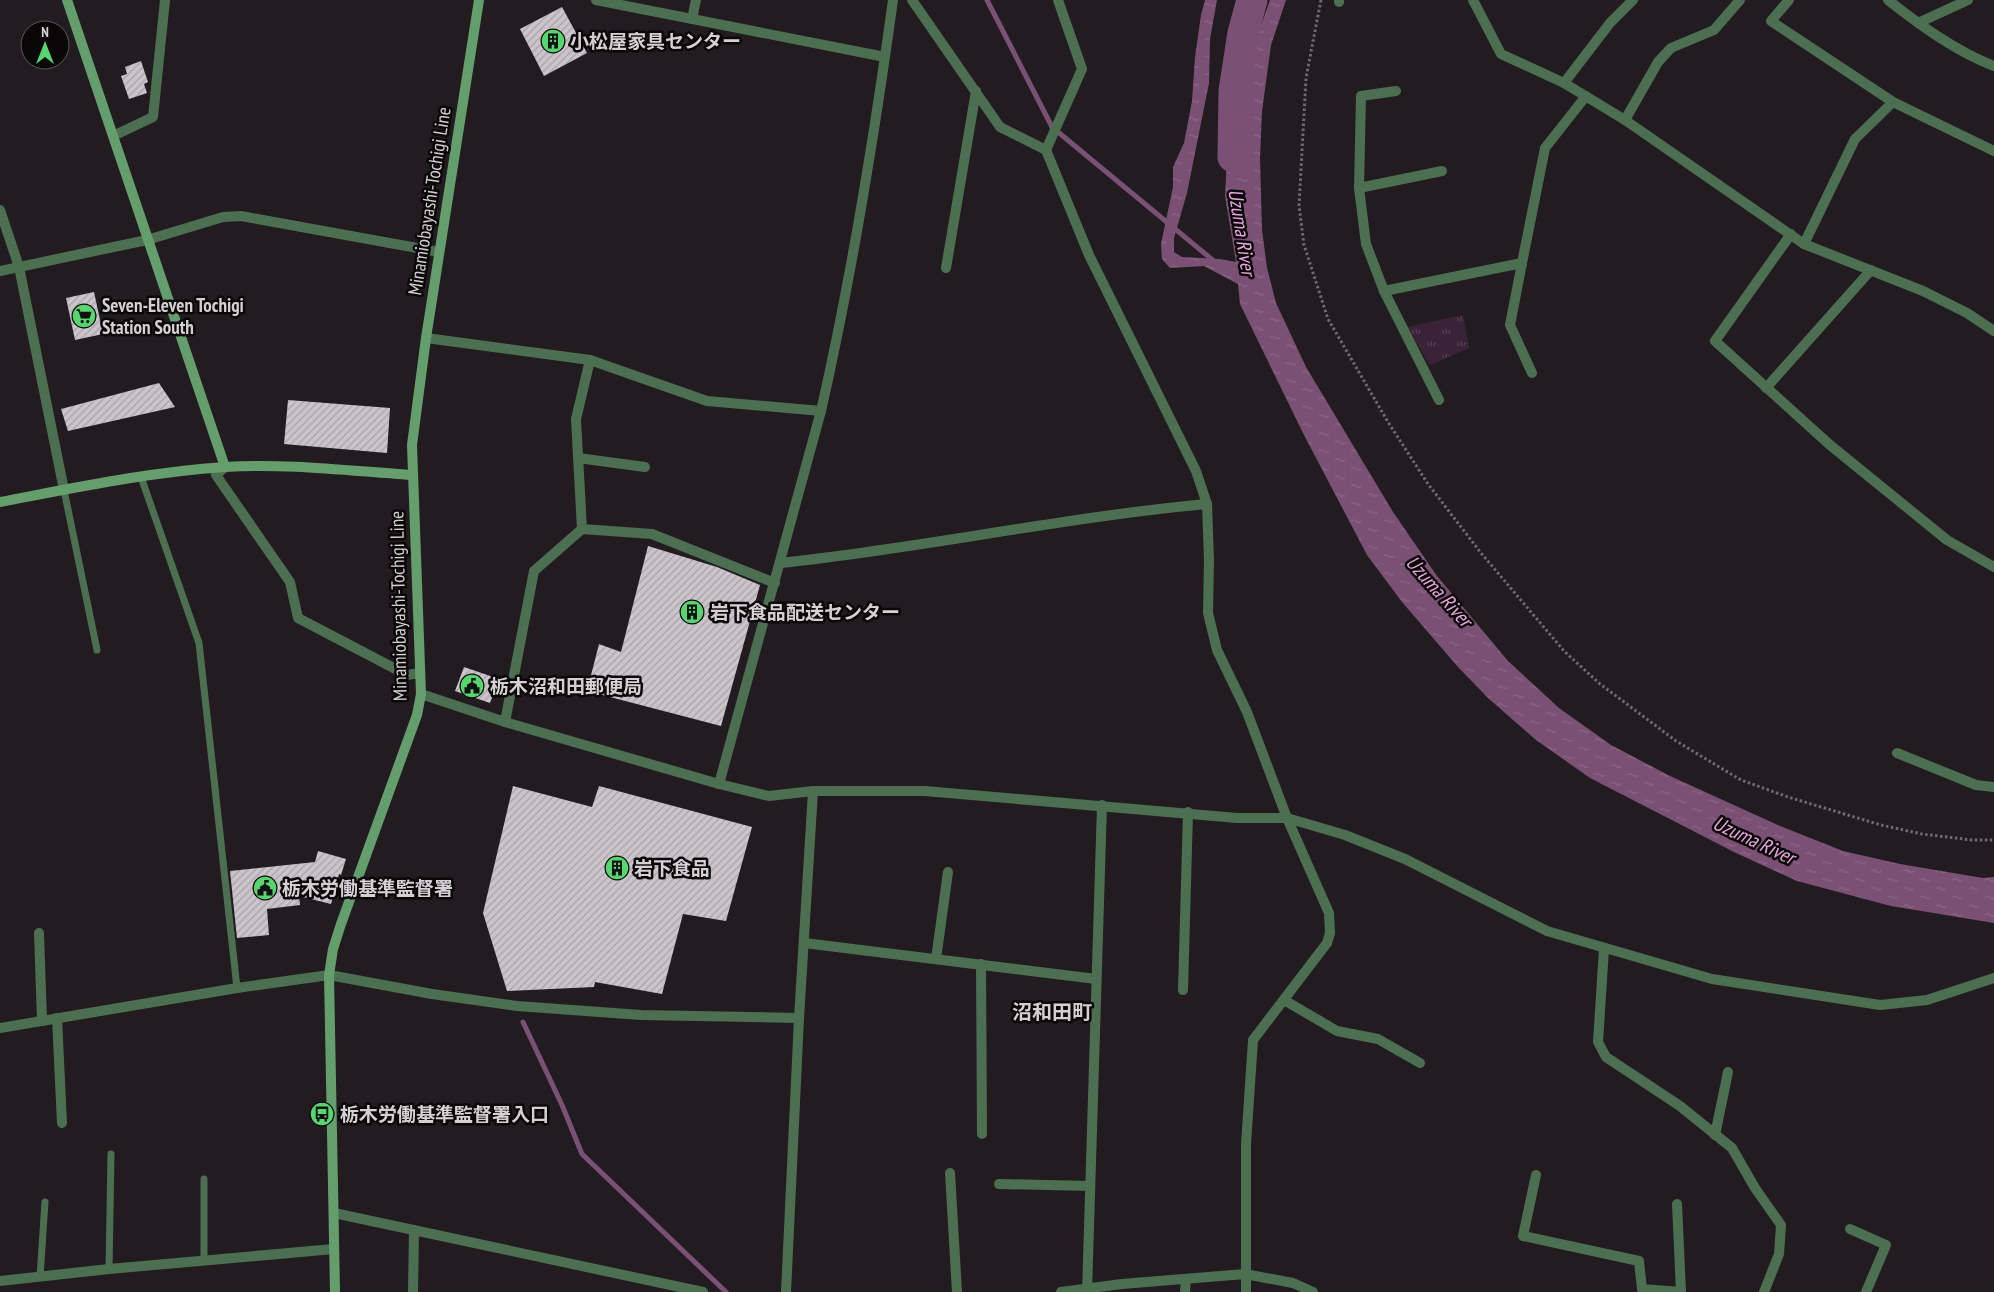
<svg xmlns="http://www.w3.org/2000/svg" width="1994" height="1292" viewBox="0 0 1994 1292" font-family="'PT Sans Narrow','Noto Sans JP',sans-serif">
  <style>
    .park { fill: url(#park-tufts) }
    .water { fill: url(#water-ripples) }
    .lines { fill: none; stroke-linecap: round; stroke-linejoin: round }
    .stream { stroke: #7b5075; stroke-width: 5 }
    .river { stroke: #7b5075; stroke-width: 31 }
    .building { fill: url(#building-hatch) }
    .path { stroke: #6f6a6f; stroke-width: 3; stroke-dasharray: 2.5 2.5; stroke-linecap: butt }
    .lane { stroke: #4d6f51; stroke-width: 7 }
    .street { stroke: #4d6f51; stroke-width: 10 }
    .secondary { stroke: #659e6d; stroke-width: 10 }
    .labels { text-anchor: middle; stroke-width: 5; stroke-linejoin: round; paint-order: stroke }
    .poi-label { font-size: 19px; font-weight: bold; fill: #d4d0d4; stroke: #0a0709; text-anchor: start }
    .street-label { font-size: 19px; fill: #d4d0d4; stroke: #0a0709 }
    .water-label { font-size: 20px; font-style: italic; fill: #eaa7df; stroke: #0a0709 }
    .neighbourhood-label { font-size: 20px; font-weight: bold; fill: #d4d0d4; stroke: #0a0709 }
  </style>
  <defs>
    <pattern id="park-tufts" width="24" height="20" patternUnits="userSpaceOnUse" patternTransform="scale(1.25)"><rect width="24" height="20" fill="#3b2337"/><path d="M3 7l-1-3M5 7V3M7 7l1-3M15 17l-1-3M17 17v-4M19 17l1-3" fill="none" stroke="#564253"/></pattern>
    <pattern id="water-ripples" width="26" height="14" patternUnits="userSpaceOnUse" patternTransform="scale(1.25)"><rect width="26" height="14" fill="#7b5075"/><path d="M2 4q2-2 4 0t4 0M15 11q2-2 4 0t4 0" fill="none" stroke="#8d6888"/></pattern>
    <pattern id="building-hatch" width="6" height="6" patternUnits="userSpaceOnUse" patternTransform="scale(1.25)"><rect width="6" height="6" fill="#ccc4cb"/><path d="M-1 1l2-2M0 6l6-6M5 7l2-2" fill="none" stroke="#a9a2a8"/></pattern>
  </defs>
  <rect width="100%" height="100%" fill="#221c21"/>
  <polygon class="park" points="1463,315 1469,348 1430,365 1407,327"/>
  <polygon class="water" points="1205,0 1217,0 1210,39 1209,83 1187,193 1174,238 1174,252 1182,257 1220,259 1236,262 1225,196 1228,142 1241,81 1270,0 1286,0 1271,45 1262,111 1260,158 1262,230 1267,268 1276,303 1306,367 1393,512 1437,576 1508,661 1559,708 1611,745 1670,776 1780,826 1843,851 1900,864 1983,878 1994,877 1994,923 1891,906 1797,881 1734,852 1590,778 1536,740 1488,698 1458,667 1402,602 1367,555 1304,435 1240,304 1238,284 1204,266 1170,268 1162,259 1161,244 1173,187 1173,167 1184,143 1192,101 1195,57 1201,15"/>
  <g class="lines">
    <g class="stream">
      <polyline points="987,0 1052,127 1215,262"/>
      <polyline points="523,1022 562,1105 582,1154 726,1292"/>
    </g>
    <polyline class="river" points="1233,157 1234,91 1243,33 1252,0"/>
  </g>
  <g class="building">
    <polygon points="562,7 587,53 544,76 520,29"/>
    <polygon points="141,61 148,82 144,84 147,93 129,99 121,76 127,74 125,67"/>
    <polygon points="94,292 103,334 75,340 66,298"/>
    <polygon points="159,383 175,407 68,431 61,409"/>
    <polygon points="288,400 390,408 387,453 284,444"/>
    <polygon points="648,546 717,567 760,585 721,726 587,691 599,644 621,652"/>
    <polygon points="464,667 499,679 490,703 455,691"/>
    <polygon points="513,786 592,807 599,786 752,827 726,921 683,914 662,994 595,982 594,987 507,991 483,913"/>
    <polygon points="318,851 346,859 341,875 339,874 331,904 299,896 300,905 267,909 269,935 237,938 230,871 315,862"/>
  </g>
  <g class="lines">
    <polyline class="path" points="1321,0 1306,78 1299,206 1304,245 1328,319 1388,422 1428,484 1481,553 1564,651 1600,684 1676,741 1741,780 1788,797 1881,825 1922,834 1972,840 1994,840"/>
    <g class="lane">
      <polyline points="141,477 199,643 237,988"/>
      <polyline points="64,490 97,650"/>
      <polyline points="204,1179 204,1261"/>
      <polyline points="109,1269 111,1154"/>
      <polyline points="40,1277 45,1202"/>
    </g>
    <g class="street">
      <polyline points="596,0 885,57"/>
      <polyline points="912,0 1000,127 1046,150 1089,255 1196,471 1207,504 1209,560 1208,613 1217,650 1247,712 1287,818 1329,913 1330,933 1327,943 1253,1040 1246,1144 1246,1292"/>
      <polyline points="1473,0 1501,54 1564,83 1625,120 1804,244 1923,291 1967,313 1994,331"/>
      <polyline points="1789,0 1771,21 1893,102 1994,151"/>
      <path d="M1888 0C1920 25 1955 51 1994 66"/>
      <polyline points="1339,2 1339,0"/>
      <polyline points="692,19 696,0"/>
      <polyline points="1918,23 1968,0"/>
      <polyline points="1564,83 1610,23 1633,0"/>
      <polyline points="1396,91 1361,96 1359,188 1366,244 1384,291 1439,400"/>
      <polyline points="1625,120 1658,62 1671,48 1714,30 1740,0"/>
      <polyline points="113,136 153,117 165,0"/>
      <polyline points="1046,150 1082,69 1058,0"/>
      <polyline points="1359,188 1442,171"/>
      <polyline points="0,210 19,267 64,490"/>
      <polyline points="1791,234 1715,341 1830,445 1947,540 1994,567"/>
      <polyline points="1804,244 1855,139 1893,102"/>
      <polyline points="946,268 976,91"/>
      <polyline points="0,271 147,240 223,217 241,216 439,252"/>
      <polyline points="1384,291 1522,263"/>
      <polyline points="426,338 590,360 707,401 821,411"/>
      <polyline points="1532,373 1510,325 1522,263 1545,148 1586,96"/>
      <polyline points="1766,388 1871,270"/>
      <polyline points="578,458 645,467"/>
      <polyline points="225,467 216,475 290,582 298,618 407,675 420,673"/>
      <polyline points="582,529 576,419 590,360"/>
      <path d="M780 563C923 548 1064 517 1207 504"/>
      <polyline points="421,694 505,722 719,784 769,796 813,791 925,791 1237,818 1287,818 1345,835 1405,859 1547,931 1712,979 1880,1005 1927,1000 1994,978"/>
      <polyline points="505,722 534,571 582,529 652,534 775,583"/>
      <polyline points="1897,753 1976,785 1994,787"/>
      <path d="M719 784 821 411C852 275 874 138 893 0"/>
      <polyline points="39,933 42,1021"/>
      <polyline points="804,943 1096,979"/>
      <polyline points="1604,949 1598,1042 1606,1057 1680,1106 1732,1148 1755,1188 1781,1225 1779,1254 1764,1292"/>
      <polyline points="936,959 948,872"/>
      <polyline points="981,964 982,1134"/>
      <polyline points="1183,990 1188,812"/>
      <polyline points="1284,1000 1337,1031 1378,1039 1420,1063"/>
      <polyline points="57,1018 62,1123"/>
      <polyline points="0,1028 237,988 329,975 432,994 517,1006 641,1015 799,1018"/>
      <polyline points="1715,1135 1728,1072"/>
      <polyline points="950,1173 957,1292"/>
      <polyline points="1536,1175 1523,1236 1639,1261 1642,1289 1681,1292"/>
      <polyline points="999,1184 1090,1186"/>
      <polyline points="1677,1204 1681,1292"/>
      <polyline points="334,1213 703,1292"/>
      <polyline points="1850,1229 1886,1245 1866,1292"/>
      <polyline points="0,1281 109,1269 334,1249"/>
      <polyline points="413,1292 414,1230"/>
      <polyline points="786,1292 799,1018 813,791"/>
      <polyline points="1061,1292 1122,1284 1245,1274 1293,1283 1313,1292"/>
      <polyline points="1087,1292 1102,805"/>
      <polyline points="1185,1292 1186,1279"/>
    </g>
    <g class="secondary">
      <polyline points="67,0 225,467"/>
      <path d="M0 502C74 488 149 472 225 467 287 463 350 471 411 475"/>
      <polyline points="335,1292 329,975 333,949 341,924 417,715 421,694 412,445 426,338 479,0"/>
    </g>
  </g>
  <defs>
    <g id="building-disc" transform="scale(1.25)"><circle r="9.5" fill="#57d670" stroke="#0a0709"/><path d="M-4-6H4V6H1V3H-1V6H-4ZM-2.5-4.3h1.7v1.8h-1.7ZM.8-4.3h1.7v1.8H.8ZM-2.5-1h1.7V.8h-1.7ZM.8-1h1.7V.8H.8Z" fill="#111"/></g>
    <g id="supermarket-disc" transform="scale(1.25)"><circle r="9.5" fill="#57d670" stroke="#0a0709"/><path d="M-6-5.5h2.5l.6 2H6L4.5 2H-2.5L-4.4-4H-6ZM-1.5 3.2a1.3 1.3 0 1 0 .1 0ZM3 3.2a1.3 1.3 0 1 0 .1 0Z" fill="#111"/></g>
    <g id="civic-disc" transform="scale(1.25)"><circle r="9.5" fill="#57d670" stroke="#0a0709"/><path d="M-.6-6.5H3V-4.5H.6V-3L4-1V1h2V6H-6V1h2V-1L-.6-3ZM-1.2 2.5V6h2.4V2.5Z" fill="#111"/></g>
    <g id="bus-disc" transform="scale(1.25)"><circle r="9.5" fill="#57d670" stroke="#0a0709"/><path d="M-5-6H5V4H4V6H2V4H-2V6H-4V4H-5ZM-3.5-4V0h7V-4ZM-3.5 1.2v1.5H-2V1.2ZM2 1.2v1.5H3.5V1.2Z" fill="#111"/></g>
  </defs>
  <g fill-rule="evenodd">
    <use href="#building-disc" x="553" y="41"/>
    <use href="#supermarket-disc" x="84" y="316"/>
    <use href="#building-disc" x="692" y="612"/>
    <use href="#civic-disc" x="472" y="686"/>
    <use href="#building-disc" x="617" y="868"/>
    <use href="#civic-disc" x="265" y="888"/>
    <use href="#bus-disc" x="322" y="1114"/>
  </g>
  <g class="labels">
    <g class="poi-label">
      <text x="570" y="48">小松屋家具センター</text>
      <text x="102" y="312">Seven-Eleven Tochigi<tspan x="102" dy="22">Station South</tspan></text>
      <text x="710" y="619">岩下食品配送センター</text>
      <text x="490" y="693">栃木沼和田郵便局</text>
      <text x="634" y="875">岩下食品</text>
      <text x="282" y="895">栃木労働基準監督署</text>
      <text x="340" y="1121">栃木労働基準監督署入口</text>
    </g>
    <g class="street-label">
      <text transform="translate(429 201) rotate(-81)" y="7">Minamiobayashi-Tochigi Line</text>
      <text transform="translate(398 606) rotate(-91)" y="7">Minamiobayashi-Tochigi Line</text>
    </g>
    <g class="water-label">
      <text transform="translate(1242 232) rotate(81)" y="7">Uzuma River</text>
      <text transform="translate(1439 591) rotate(48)" y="7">Uzuma River</text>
      <text transform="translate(1754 840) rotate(25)" y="7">Uzuma River</text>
    </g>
    <g class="neighbourhood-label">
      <text x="1052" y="1019">沼和田町</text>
    </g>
  </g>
  <g transform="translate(45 45)"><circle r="24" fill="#0a0709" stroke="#5b575a"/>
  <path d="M0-4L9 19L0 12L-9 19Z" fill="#57d670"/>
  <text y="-8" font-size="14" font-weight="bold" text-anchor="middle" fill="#d4d0d4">N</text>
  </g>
</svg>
